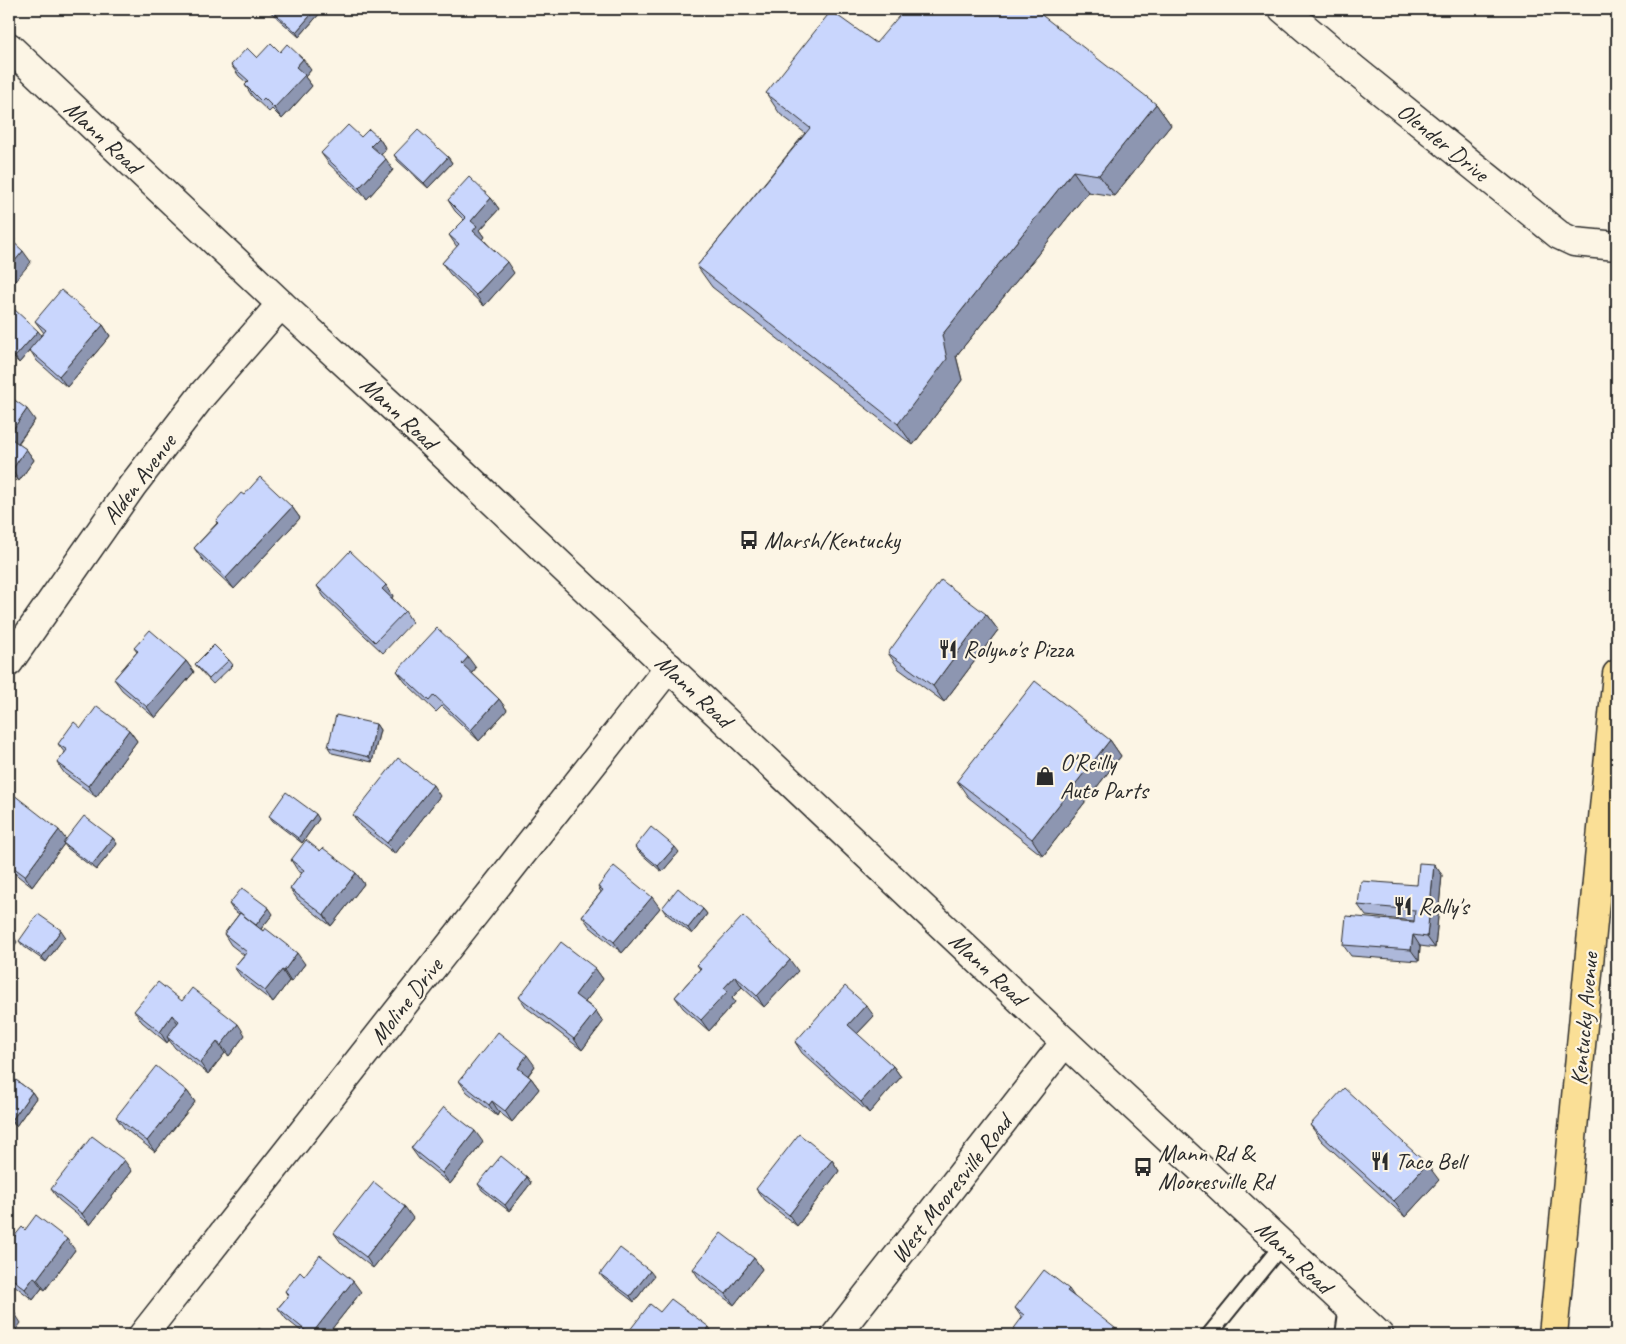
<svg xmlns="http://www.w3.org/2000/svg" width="1626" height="1344" viewBox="0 0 1626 1344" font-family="Caveat,sans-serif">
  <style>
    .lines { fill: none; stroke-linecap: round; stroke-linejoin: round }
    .lane-casing { stroke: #2b2b2b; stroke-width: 18 }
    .street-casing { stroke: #2b2b2b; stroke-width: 31 }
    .secondary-casing { stroke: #2b2b2b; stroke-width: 31 }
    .primary-casing { stroke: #2b2b2b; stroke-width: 31 }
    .lane { stroke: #fcf5e5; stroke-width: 14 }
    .street { stroke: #fcf5e5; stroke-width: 28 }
    .secondary { stroke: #fcf5e5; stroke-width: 28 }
    .primary { stroke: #fadf96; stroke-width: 28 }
    .wall { fill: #adb8da; stroke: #2b2b2b }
    .shaded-wall { fill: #8d96b1; stroke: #2b2b2b }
    .building { fill: #c9d6fd; stroke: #2b2b2b }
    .labels { text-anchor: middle; stroke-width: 4.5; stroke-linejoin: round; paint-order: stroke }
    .street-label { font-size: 24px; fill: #2b2b2b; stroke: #fcf5e5 }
    .poi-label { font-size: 24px; fill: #2b2b2b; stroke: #fcf5e5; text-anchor: start }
  </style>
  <rect width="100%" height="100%" fill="#fcf5e5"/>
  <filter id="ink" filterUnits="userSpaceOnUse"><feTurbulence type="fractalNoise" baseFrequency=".02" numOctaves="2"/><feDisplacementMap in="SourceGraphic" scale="10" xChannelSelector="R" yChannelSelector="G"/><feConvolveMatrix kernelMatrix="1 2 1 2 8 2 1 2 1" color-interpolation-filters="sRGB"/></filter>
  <g filter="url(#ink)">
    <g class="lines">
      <g class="lane-casing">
        <g id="lane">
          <polyline points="1209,1335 1282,1245"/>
          <polyline points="1343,1335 1347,1306"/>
        </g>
      </g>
      <g class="street-casing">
        <g id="street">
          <polyline points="9,662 132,486 203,394 281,304"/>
          <polyline points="143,1335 669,667"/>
        </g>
      </g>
      <g class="secondary-casing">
        <g id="secondary">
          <polyline points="1283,9 1355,70 1559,235 1574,242 1617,246"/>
          <polyline points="9,47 281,304 423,435 1065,1042 1379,1335"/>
          <polyline points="836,1335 1065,1042"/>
        </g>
      </g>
      <g class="primary-casing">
        <polyline id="primary" points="1553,1335 1617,674"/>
      </g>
      <use href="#lane" class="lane"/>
      <use href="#street" class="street"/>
      <use href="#secondary" class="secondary"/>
      <use href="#primary" class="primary"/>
    </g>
    <g class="wall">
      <polygon points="267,9 319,9 321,12 299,37"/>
      <polygon points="876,43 1156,104 1171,125 1114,196 1088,192 956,356 962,380 913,445 712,287 697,266 805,133 780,114 766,93"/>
      <polygon points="280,52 311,70 305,77 312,86 282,119 272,109 269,112 252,96 245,85 247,83 239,76 231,65"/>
      <polygon points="361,137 379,138 386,149 381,155 393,170 367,199 329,164 321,153"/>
      <polygon points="394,155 448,157 452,163 428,188 398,161"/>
      <polygon points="491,198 499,209 480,230 485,237 483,239 514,273 484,306 450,274 442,263 457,247 449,235 464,220 455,211 448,200"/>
      <polygon points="9,317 42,335 44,333 35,321 103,325 110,336 67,387 37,361 30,350 19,363 9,353"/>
      <polygon points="9,396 35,420 18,444 26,449 34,460 19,481 14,477 9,486"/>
      <polygon points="292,507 300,518 234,589 202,559 194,548 217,523 216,521"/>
      <polygon points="386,585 393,596 392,598 405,611 412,622 383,653 324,597 317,586"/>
      <polygon points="986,614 998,630 944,702 899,669 888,653"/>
      <polygon points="134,648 186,661 194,672 155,718 122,690 114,679 137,652"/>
      <polygon points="229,660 233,665 213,684 199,669 195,664"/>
      <polygon points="476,668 472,673 499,699 507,710 479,741 442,706 436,712 405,682 397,671"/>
      <polygon points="376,724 380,730 372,762 332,753 328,747"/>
      <polygon points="81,728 129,730 137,741 96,797 65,774 57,763 65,753 58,744"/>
      <polygon points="1110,740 1121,756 1043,856 968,797 957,781"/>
      <polygon points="9,791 66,839 113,838 117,844 96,870 67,848 64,844 32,887 9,869"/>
      <polygon points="440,796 395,854 360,826 353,815"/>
      <polygon points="269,816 319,819 302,843 273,821"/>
      <polygon points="635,847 679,852 662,872 639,852"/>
      <polygon points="320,851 356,873 364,884 331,926 298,900 290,889 302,873 298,871 291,860"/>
      <polygon points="1434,864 1442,875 1435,948 1420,946 1419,961 1351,956 1343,945 1414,922 1414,921 1366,916 1358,905 1417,885"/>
      <polygon points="598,887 660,908 622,953 590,927 582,916 601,892"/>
      <polygon points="229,904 273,914 261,929 305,964 291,982 289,981 273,1002 242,978 234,967 244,955 231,945 224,934 239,914 233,910"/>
      <polygon points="662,908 703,909 707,914 692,934 666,914"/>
      <polygon points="65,936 46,962 23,946 19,941"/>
      <polygon points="697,965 798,971 764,1007 742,987 732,998 735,1002 709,1031 683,1008 675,997 700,969"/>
      <polygon points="595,968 603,979 585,1002 596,1011 603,1022 582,1050 527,1008 519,997"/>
      <polygon points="182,1001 245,1035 229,1056 225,1053 208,1074 175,1048 169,1040 167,1043 142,1022 134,1011"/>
      <polygon points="874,1016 857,1034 893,1066 901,1077 869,1113 802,1053 795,1042"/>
      <polygon points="535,1066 528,1076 531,1078 539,1089 512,1122 499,1112 497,1116 467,1092 459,1081"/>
      <polygon points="9,1075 32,1092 36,1098 16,1126 9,1120"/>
      <polygon points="187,1091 195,1102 155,1152 124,1128 116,1117"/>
      <polygon points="1310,1125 1439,1180 1405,1217 1322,1141"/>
      <polygon points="483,1142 450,1184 419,1159 411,1148"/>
      <polygon points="832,1160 839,1171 797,1226 764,1200 756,1189"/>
      <polygon points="132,1171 90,1225 59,1200 51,1189"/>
      <polygon points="527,1177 531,1183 509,1211 482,1190 478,1184"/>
      <polygon points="413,1218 373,1268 342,1244 334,1233"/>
      <polygon points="25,1230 75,1250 45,1290 42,1288 33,1300 9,1281 9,1235 13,1238"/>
      <polygon points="754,1258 762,1269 734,1305 700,1280 693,1269"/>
      <polygon points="600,1274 654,1276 634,1302 604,1279"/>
      <polygon points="285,1291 361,1292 327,1335 306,1335 286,1319 278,1308 288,1296"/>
      <polygon points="1075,1297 1022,1318 1015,1308"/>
    </g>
    <g class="shaded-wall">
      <polygon points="316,9 319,9 321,12 299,37 296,32"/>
      <polygon points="303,59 311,70 305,77 312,86 282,119 274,108 296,67"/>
      <polygon points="1156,104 1171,125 1114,196 1099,175"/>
      <polygon points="379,138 386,149 379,157 371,146"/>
      <polygon points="448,157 452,163 428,188 424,183"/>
      <polygon points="386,159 393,170 367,199 359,188"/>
      <polygon points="1073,171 1088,192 956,356 962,380 913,445 898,424 942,335"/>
      <polygon points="491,198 499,209 480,230 485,237 481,242 473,231 471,221"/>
      <polygon points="9,231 15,240 11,245 9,241"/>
      <polygon points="23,251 31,262 9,288 9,268"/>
      <polygon points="507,262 514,273 484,306 476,295"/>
      <polygon points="103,325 110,336 67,387 59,376"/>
      <polygon points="38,331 42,336 19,363 15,357"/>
      <polygon points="27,409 35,420 15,447 9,438 9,435"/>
      <polygon points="26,449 34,460 19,481 12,470"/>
      <polygon points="9,469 14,477 9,486"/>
      <polygon points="292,507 300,518 234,589 226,578"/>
      <polygon points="386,585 393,596 390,600 382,589"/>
      <polygon points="986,614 998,630 944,702 933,686"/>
      <polygon points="468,657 476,668 470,675 462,664"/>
      <polygon points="186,661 194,672 155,718 147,707"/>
      <polygon points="499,699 507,710 479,741 471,730"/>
      <polygon points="376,724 380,730 372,762 369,757"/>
      <polygon points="129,730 137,741 96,797 88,786"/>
      <polygon points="1110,740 1121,756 1043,856 1032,839"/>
      <polygon points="433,785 440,796 395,854 387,843"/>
      <polygon points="316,814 319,819 302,843 298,838"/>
      <polygon points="59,830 67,841 63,843 64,844 32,887 25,876"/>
      <polygon points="113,838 117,844 96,870 92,865"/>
      <polygon points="675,847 679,852 662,872 658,866"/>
      <polygon points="1434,864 1442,875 1435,948 1427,937"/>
      <polygon points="356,873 364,884 331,926 324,915"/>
      <polygon points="652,897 660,908 622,953 614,942"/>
      <polygon points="269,908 273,914 260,930 256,925"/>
      <polygon points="703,909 707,914 692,934 688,928"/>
      <polygon points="61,930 65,936 46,962 42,957"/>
      <polygon points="10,931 17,942 9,954 9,933"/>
      <polygon points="1413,935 1420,946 1419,961 1411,950"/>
      <polygon points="297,953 305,964 291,982 284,971"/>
      <polygon points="790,960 798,971 764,1007 757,996"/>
      <polygon points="595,968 603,979 582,1006 575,995"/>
      <polygon points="282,970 289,981 273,1002 265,991"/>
      <polygon points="735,976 742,987 732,998 735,1002 709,1031 701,1020 724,988"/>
      <polygon points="866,1005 874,1016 855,1036 848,1025"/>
      <polygon points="596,1011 603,1022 582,1050 574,1039"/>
      <polygon points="172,1015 180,1026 167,1037 169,1040 167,1043 160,1032"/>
      <polygon points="238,1024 245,1035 229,1056 221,1045"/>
      <polygon points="217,1042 225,1053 208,1074 200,1063"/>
      <polygon points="527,1055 535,1066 525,1079 518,1068"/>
      <polygon points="893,1066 901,1077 869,1113 861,1102"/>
      <polygon points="531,1078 539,1089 512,1122 505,1111"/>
      <polygon points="187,1091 195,1102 155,1152 147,1141"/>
      <polygon points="32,1092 36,1098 16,1126 12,1120"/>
      <polygon points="492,1101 499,1112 497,1116 489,1105"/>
      <polygon points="475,1131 483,1142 450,1184 442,1173"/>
      <polygon points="124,1160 132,1171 90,1225 82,1214"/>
      <polygon points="832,1160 839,1171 797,1226 789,1215"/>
      <polygon points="1427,1164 1439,1180 1405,1217 1394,1201"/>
      <polygon points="527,1177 531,1183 509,1211 505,1205"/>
      <polygon points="405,1207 413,1218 373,1268 366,1257"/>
      <polygon points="67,1239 75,1250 45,1290 37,1279"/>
      <polygon points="754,1258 762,1269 734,1305 726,1294"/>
      <polygon points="650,1271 654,1276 634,1302 630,1296"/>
      <polygon points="34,1277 42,1288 33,1300 25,1289"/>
      <polygon points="353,1281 361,1292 327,1335 311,1335"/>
      <polygon points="1069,1289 1080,1305 1067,1291"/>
      <polygon points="14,1312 21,1323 12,1335 9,1335 9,1319"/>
      <polygon points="709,1327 714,1335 703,1335"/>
    </g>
    <g class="building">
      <polygon points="270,9 316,9 296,32"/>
      <polygon points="905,9 1034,9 1156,104 1099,175 1073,171 942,335 947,359 898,424 697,266 810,128 766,93 831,11 876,43"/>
      <polygon points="271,43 280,52 287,44 303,59 296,67 305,75 274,108 264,98 261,101 245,85 249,81 231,65 247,48 257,58"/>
      <polygon points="348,125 361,137 369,129 379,138 371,146 386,159 359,188 321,153"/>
      <polygon points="418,130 448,157 424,183 394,155"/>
      <polygon points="469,177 491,198 471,221 477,226 473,231 507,262 476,295 442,263 459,244 449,235 466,218 448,200"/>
      <polygon points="9,238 23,251 9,268"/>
      <polygon points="61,290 103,325 59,376 29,350 46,330 35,321"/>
      <polygon points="15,310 38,331 15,357 9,351 9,317"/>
      <polygon points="9,396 27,409 9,435"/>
      <polygon points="9,437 26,449 12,470 9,468"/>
      <polygon points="260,477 292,507 226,578 194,548 218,523 216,521 241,493 244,495"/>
      <polygon points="350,551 386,585 382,589 405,611 375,642 317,586"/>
      <polygon points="941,580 986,614 933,686 888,653"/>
      <polygon points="437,628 468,657 462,664 499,699 471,730 434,695 429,701 397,671"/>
      <polygon points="150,630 186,661 147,707 114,679 138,651 134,648"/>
      <polygon points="214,645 229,660 209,679 195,664"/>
      <polygon points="1035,681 1110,740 1032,839 957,781"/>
      <polygon points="97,706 129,730 88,786 57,763 67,750 58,744 74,722 81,728"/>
      <polygon points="336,715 376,724 369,757 328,747"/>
      <polygon points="398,758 433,785 387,843 353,815"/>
      <polygon points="9,791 59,830 25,876 9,864 9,828 10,825 9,824"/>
      <polygon points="286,792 316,814 298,838 269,816"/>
      <polygon points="84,816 113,838 92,865 63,843"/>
      <polygon points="651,827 675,847 658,866 635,847"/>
      <polygon points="306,840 320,851 323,848 356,873 324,915 290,889 304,870 291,860"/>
      <polygon points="1419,863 1434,864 1427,937 1413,935 1411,950 1343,945 1346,916 1414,922 1415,910 1358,905 1361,881 1417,885"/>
      <polygon points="614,866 652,897 614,942 582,916 603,890 598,887"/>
      <polygon points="242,888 269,908 256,925 229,904"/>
      <polygon points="678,888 703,909 688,928 662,908"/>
      <polygon points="240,913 263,931 265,928 297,953 284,971 282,970 265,991 234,967 247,952 224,934"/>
      <polygon points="38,914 61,930 42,957 19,941"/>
      <polygon points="743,916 790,960 757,996 735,976 724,988 728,991 701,1020 675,997 701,968 697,965"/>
      <polygon points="561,942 595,968 575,995 596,1011 574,1039 519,997"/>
      <polygon points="158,982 182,1001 192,988 238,1024 221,1045 217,1042 200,1063 167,1037 179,1021 172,1015 160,1032 134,1011"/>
      <polygon points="845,986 866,1005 848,1025 893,1066 861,1102 795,1042"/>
      <polygon points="498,1032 527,1055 518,1068 531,1078 505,1111 492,1101 489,1105 459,1081"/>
      <polygon points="156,1066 187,1091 147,1141 116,1117"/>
      <polygon points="9,1075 32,1092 12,1120 9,1118"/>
      <polygon points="1344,1088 1427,1164 1394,1201 1310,1125"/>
      <polygon points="444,1107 475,1131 442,1173 411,1148"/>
      <polygon points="799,1134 832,1160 789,1215 756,1189"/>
      <polygon points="92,1136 124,1160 82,1214 51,1189"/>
      <polygon points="501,1156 527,1177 505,1205 478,1184"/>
      <polygon points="374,1182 405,1207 366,1257 334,1233"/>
      <polygon points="36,1215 67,1239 37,1279 34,1277 25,1289 9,1276 9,1235 13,1238 22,1227 25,1230"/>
      <polygon points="721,1233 754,1258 726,1294 693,1269"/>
      <polygon points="620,1248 650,1271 630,1296 600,1274"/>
      <polygon points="320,1255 353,1281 311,1335 278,1308 289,1295 285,1291 300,1272 304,1276"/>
      <polygon points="1044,1270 1069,1289 1067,1291 1124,1335 1009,1335 1024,1315 1015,1308"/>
      <polygon points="671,1299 709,1327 703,1335 626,1335 650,1304 660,1312"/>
      <polygon points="9,1308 14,1312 9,1319"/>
      <polygon points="259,1328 268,1335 254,1335"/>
    </g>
  </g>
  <defs>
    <g id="bus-bare" transform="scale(1.5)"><path d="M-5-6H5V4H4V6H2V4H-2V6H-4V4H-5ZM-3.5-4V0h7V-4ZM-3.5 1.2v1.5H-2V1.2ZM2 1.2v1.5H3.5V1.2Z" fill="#2b2b2b" stroke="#fcf5e5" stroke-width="2.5" paint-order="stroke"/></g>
    <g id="restaurant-bare" transform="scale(1.5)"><path d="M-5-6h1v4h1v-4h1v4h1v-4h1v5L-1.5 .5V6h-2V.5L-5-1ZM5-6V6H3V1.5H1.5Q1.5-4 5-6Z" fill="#2b2b2b" stroke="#fcf5e5" stroke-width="2.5" paint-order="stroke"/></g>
    <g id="shop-bare" transform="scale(1.5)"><path d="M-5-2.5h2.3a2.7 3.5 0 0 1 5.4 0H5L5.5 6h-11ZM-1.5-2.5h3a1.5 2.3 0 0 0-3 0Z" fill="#2b2b2b" stroke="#fcf5e5" stroke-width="2.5" paint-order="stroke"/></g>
  </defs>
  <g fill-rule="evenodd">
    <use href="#bus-bare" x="749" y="540"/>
    <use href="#restaurant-bare" x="948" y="649"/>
    <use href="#shop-bare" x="1045" y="776"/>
    <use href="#restaurant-bare" x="1403" y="906"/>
    <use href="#restaurant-bare" x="1380" y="1161"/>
    <use href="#bus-bare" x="1143" y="1167"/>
  </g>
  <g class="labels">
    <g class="street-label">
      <text transform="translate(103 137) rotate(43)" y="8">Mann Road</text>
      <text transform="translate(1443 142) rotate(39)" y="8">Olender Drive</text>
      <text transform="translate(399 413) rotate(43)" y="8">Mann Road</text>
      <text transform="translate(139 479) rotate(-53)" y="8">Alden Avenue</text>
      <text transform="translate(694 691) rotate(43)" y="8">Mann Road</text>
      <text transform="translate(988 969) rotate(43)" y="8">Mann Road</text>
      <text transform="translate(406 1001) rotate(-52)" y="8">Moline Drive</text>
      <text transform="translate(1584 1019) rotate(-85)" y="8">Kentucky Avenue</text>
      <text transform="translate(951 1189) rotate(-52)" y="8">West Mooresville Road</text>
      <text transform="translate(1294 1257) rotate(43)" y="8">Mann Road</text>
    </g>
    <g class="poi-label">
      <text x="764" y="548">Marsh/Kentucky</text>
      <text x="963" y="657">Rolyno's Pizza</text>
      <text x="1060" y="770">O'Reilly<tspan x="1060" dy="28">Auto Parts</tspan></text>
      <text x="1418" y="914">Rally's</text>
      <text x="1158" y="1161">Mann Rd &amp;<tspan x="1158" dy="28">Mooresville Rd</tspan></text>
      <text x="1395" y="1169">Taco Bell</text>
    </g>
  </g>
  <rect width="1626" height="1344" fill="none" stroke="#fcf5e5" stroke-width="30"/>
  <rect x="15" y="15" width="1596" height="1314" fill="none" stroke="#2b2b2b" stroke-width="2" filter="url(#ink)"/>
</svg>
